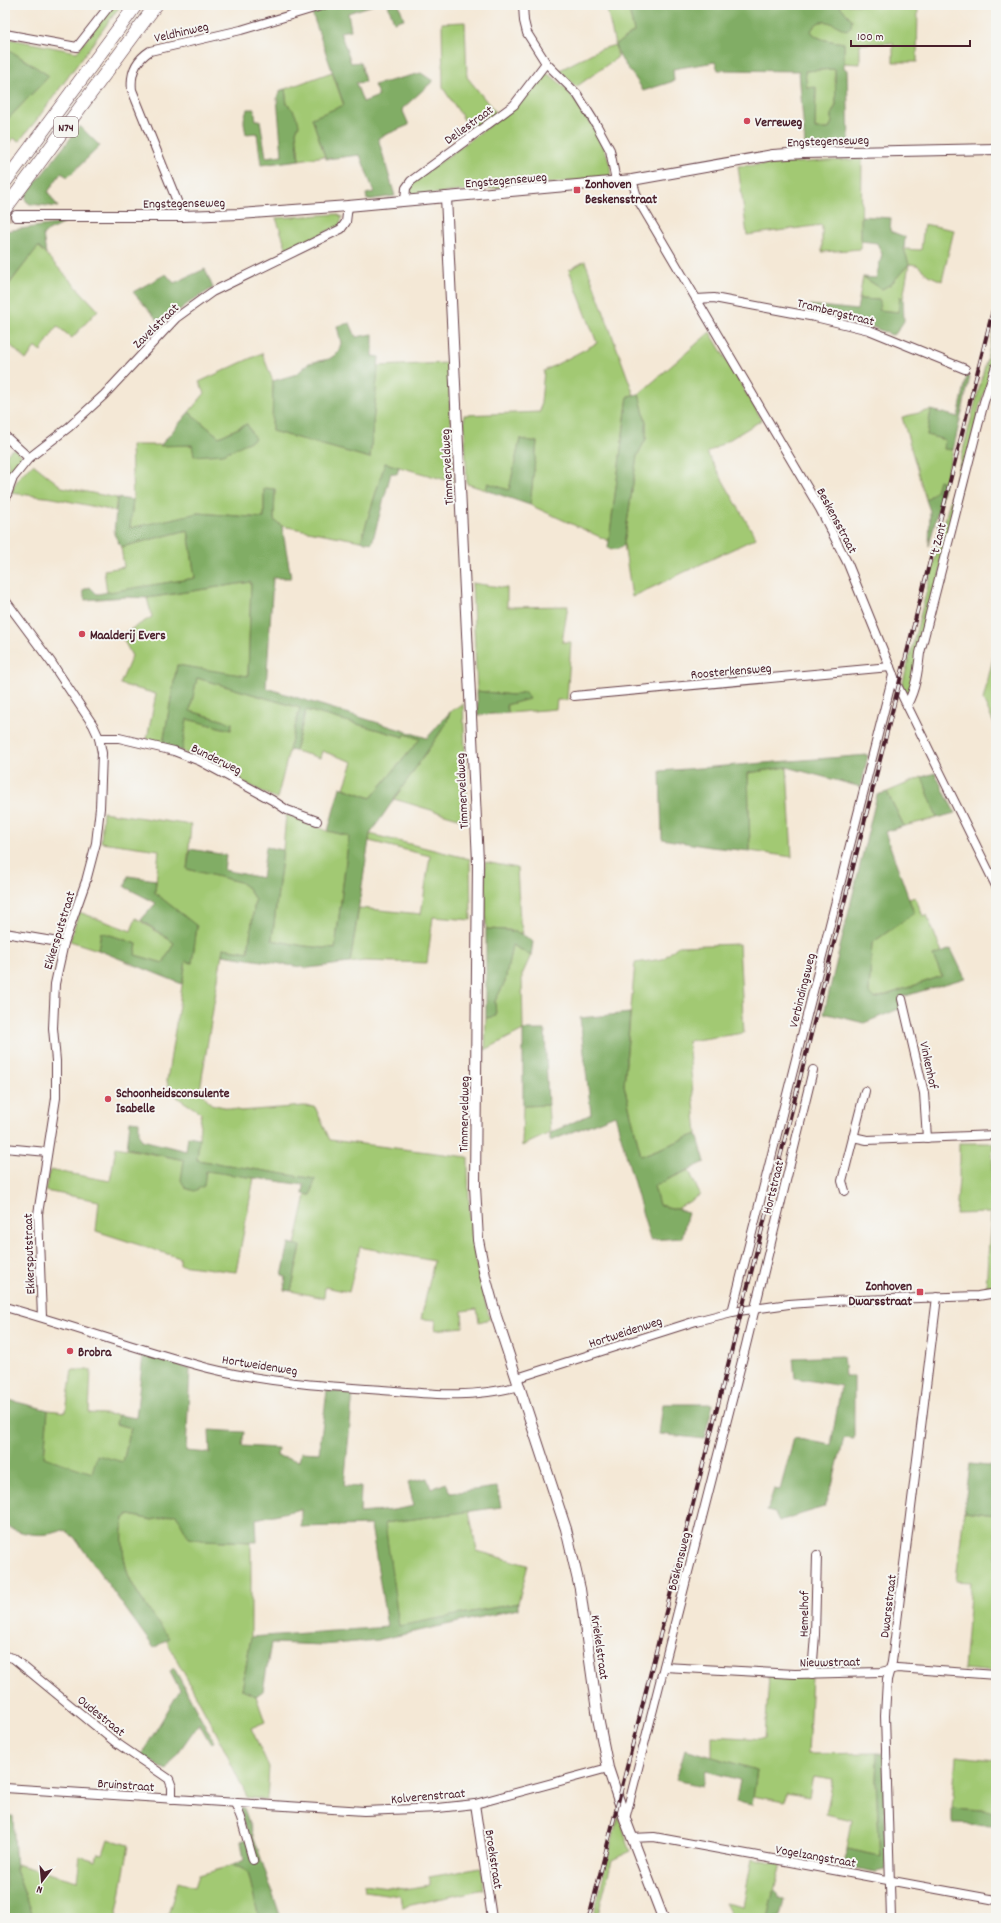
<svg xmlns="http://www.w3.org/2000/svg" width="1001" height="1923" viewBox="0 0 1001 1923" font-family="Dekko,sans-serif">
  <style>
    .green { fill: #a2c973; stroke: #76744f }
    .forest { fill: #81ad65; stroke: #666648; fill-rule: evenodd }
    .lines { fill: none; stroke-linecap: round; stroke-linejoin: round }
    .tertiary-tunnel { stroke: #d2c0b4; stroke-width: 10; stroke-dasharray: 10 5; stroke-linecap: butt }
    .minor-casing { stroke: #643d45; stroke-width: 10 }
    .tertiary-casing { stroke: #643d45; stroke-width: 12 }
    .trunk-casing { stroke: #643d45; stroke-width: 14 }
    .minor { stroke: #fff; stroke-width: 8 }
    .tertiary { stroke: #fff; stroke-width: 10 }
    .trunk { stroke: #fff; stroke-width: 13 }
    .rail-casing { stroke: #4a1f2b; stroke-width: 4 }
    .rail { stroke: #f6f6f2; stroke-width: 2.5; stroke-dasharray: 8; stroke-linecap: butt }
    .poi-dot { fill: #d1495b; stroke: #f6f6f2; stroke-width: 1.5 }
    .labels { text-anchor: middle; stroke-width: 4; stroke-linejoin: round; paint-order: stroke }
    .shield { fill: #f6f6f2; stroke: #7e6067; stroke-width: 1 }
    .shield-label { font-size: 12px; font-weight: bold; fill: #4a1f2b }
    .street-label { font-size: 13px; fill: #4a1f2b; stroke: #f6f6f2 }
    .poi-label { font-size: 13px; font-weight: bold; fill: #4a1f2b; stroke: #f6f6f2; text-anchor: start }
  </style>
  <rect width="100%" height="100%" fill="#f6f6f2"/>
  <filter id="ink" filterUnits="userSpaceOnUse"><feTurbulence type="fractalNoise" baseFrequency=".025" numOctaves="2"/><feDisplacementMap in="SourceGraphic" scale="8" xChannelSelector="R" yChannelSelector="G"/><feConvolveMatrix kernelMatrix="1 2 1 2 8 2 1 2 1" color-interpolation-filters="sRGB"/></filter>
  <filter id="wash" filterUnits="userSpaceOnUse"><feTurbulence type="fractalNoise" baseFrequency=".012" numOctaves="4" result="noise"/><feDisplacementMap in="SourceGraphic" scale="16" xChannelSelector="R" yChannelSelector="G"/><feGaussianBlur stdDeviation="0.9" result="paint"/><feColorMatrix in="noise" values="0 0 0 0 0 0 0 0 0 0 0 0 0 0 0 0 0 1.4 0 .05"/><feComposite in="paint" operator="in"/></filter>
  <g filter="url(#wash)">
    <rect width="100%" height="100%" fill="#f4e8d6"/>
    <g class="green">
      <polygon points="112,5 121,5 35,122 19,141 13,138 5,148 5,122 49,76 5,47 5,38 77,52"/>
      <polygon points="606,5 628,5 634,32 615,45 618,57 576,87 560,70 598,50 615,45"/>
      <path d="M839 5H918L917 62H893V43L860 44V64L844 63V43C833 41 817 41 811 31 820 14 833 24 846 30L852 20Z"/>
      <polygon points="465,22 467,77 496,113 471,130 443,88 442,23"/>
      <polygon points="835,69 836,105 832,113 832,122 830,129 815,129 816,88 806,88 805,71"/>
      <polygon points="332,72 344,106 312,118 325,156 299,160 296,131 299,125 293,110 287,104 285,89"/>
      <path d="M544 73C566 77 620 158 609 178L419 195 412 193 410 190 411 184 520 103Z"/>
      <polygon points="862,159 861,249 822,252 822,225 747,235 738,166"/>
      <polygon points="337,214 342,217 340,225 287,250 276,218"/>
      <polygon points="924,224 954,230 942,281 928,275 917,265 909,264 903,299 900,297 899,312 879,310 879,300 859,299 863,277 882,289 891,284 909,264 904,249 921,250"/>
      <polygon points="38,246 98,310 72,338 57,326 41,351 35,347 26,360 5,340 5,290"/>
      <polygon points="585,261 634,395 628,396 609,541 530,505 537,442 520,439 509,491 488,483 486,490 467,484 464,415 540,412 544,371 597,343 569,270"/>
      <polygon points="996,323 996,357 979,408 914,682 908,693 902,686"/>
      <polygon points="710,332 762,420 707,453 756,538 632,597 624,544 637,456 646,439 646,422 639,394"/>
      <polygon points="262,353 273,381 272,431 370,458 378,366 448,363 453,482 385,463 361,541 282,526 274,520 275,489 264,488 264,518 198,513 130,529 133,500 131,445 193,445 194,456 247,424 219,437 189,412 205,393 199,382"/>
      <polygon points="931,410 927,435 946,440 945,449 953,450 945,482 939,481 936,491 926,500 902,417"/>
      <polygon points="14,449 22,456 21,461 5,487 5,468 9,467 6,456 11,450"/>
      <polygon points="33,464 62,487 117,498 115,511 53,498 11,493 19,477"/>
      <polygon points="188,530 195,578 107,593 104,570 124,567 121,547"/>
      <polygon points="251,582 248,677 177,665 163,744 147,739 156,694 120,684 132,656 121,635 152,617 147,598"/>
      <polygon points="472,583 507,588 507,607 568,606 562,642 571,642 567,700 557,700 556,709 509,713 506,705 528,699 525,692 512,695 477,691"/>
      <polygon points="996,646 996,728 983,700"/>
      <polygon points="197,678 300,708 277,799 182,751 187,719 231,730 232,723 190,711"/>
      <polygon points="463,703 468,821 394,799 446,724 450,712"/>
      <polygon points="306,710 404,737 405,734 420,739 371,798 344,788 353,762 322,751 320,758 295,751"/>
      <polygon points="787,767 792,857 750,851 748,773"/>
      <polygon points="922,777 937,818 904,826 887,792"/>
      <path d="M103 812 191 825 187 869 240 882 248 888 255 900 248 952 223 948 200 1090 211 1104 241 1111 304 1106 315 1107 330 1140 468 1157C468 1217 473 1262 490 1319L479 1322 477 1309 462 1311 463 1327 435 1330 436 1320 421 1319 434 1261 360 1247 349 1292 325 1287 324 1298 291 1291 301 1247 295 1245 306 1195H311L314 1179 197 1160 201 1113C189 1104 168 1096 167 1080L186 961 192 963 197 927 155 893 159 850 101 842Z"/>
      <polygon points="286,814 327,831 349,836 335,949 304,946 272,940 283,850"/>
      <polygon points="370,834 470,859 471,920 433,917 427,963 364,961 350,963 359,908 421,914 430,856 369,841"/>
      <polygon points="485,862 517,868 520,921 523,934 509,930 486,929"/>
      <polygon points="915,897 923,916 927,915 942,953 933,956 942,976 874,999 869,993 872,943 914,913 909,899"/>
      <polygon points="79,912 131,931 136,918 174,943 163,963 135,955 137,944 101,932 98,950 70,941"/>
      <polygon points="739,944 744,1033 688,1041 697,1134 641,1156 624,1085 635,963 663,959 678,946"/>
      <polygon points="512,945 531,955 522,975 523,1030 485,1050 486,1018 496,1016 495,1001 505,982"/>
      <polygon points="548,1105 550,1133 522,1146 523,1106"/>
      <polygon points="959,1143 993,1143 991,1202 996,1202 996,1286 986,1287 991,1213 956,1214 959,1179"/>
      <polygon points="116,1147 185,1160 206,1170 254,1178 236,1272 180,1265 180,1258 96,1231 99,1201 45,1191 50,1170 110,1181"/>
      <polygon points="689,1170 700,1195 677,1209 659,1205 654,1186"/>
      <polygon points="72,1370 91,1370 89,1413 118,1415 116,1424 131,1428 123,1462 92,1473 44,1458 48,1410 66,1412"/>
      <polygon points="469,1511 477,1551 528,1565 518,1603 399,1627 384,1523"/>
      <polygon points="964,1511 996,1515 996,1672 964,1669 971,1582 956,1581"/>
      <path d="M176 1514 201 1540 251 1542V1637L242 1690 256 1696 265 1722 251 1728 269 1767 267 1800 247 1797 217 1734 166 1640 168 1638C156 1620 130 1587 126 1567 122 1552 122 1534 124 1518L130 1515 152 1520Z"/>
      <polygon points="769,1675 812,1676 808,1754 877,1753 876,1782 880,1856 847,1849 852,1820 826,1814 833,1779 813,1776 809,1797 786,1793 785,1802 753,1796 757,1770 712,1757 712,1736 765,1739"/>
      <polygon points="956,1756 996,1760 996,1811 952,1808"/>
      <polygon points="618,1816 631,1851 612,1860 597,1918 593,1918"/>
      <polygon points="108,1839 129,1845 116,1918 34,1918 16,1870 16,1864 77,1881 80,1856 96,1861 98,1853 103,1854"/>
      <polygon points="752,1858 781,1864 767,1918 733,1918 725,1903 743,1907"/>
      <polygon points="231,1866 239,1867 248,1872 259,1918 167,1918 178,1882 195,1887 199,1875"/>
      <polygon points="481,1868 484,1889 402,1907 400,1896 365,1891 364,1884 405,1889 429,1885 429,1877"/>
    </g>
    <g class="forest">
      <polygon points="336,5 373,5 348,13 351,30 340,32 351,63 361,62 365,82 356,83 363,102 379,96 374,85 421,73 433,81 402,109 409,125 378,138 395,196 367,200 366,194 374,192 360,155 326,159 312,118 344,105 312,13"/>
      <polygon points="388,5 399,5 404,19 394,22"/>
      <path d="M628 5H839L852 20 851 27 846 30C833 24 820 14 811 31 817 41 833 41 844 43V68L847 70 849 144 805 146 799 71 718 70 715 62 673 69 674 81 643 91C635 74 620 63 615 45L634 32ZM835 69 836 105 832 113V122L829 129H815L816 87 807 88 805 71Z"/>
      <polygon points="5,47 49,76 5,122"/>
      <path d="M285 89 287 104 293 110 298 120 299 125 296 131 299 160 261 165 257 133 246 134C244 124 242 118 248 109H254L256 120H260L266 157 282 155 277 98 281 90Z"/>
      <polygon points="80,126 100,146 68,177 61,173 48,192 58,207 30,204 26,201 26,195"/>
      <polygon points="861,216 891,218 890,231 905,237 904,249 909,264 891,284 882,289 863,277 876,278 882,254 877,243 861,241"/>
      <polygon points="64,223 43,234 46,254 38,247 5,289 5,231"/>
      <polygon points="205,269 213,288 190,302 161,324 133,292 166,274 174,283"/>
      <polygon points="900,296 903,299 904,321 896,333 892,335 865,324 814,314 808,309 810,305 857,310 859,299 880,300 879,310 898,312"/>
      <polygon points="350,323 356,337 373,334 373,356 379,357 370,458 272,431 273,381 297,374 309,363 329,359 338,353 341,343 337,326"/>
      <polygon points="967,375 970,377 953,450 944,449 945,440 927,435 931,410 958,417"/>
      <path d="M639 394 646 422V439L637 456 624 544C619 551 615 550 608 548L628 396Z"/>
      <polygon points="189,412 219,437 247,424 255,439 223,454 194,456 192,445 160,446"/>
      <polygon points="520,439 537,442 530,505 486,490 488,483 509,490"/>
      <polygon points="385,463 399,467 397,474 391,473 372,543 361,541"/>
      <polygon points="939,480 945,482 929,546 930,511 926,500 936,491"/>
      <polygon points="264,488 275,489 274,520 282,526 291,578 273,578 266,688 427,738 450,712 446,724 370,834 350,963 308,968 222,955 223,948 248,952 255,900 248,888 240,882 187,869 190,849 226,855 224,870 262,878 266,847 283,850 272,940 304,946 335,949 349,836 328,831 340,787 371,798 420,739 405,734 404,737 306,710 295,751 289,750 300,708 197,678 190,711 232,723 231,730 187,719 182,751 163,744 177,665 248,676 251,582 147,598 126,597 85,600 83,590 90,587 97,594 195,578 188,530 121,547 114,534 117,498 133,500 130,528 198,513 264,518"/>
      <polygon points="477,691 512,695 525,692 529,699 506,705 509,713 478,715"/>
      <polygon points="868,755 861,787 787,767 748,773 750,851 710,847 662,839 660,771"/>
      <polygon points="935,773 955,813 937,818 922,777"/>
      <polygon points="887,792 904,826 885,832 914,913 872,943 869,993 875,999 942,976 933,956 951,949 965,978 902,997 899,1009 864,1023 824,1013 877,795"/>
      <polygon points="128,876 156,880 155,893 197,926 192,963 186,961 182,984 98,950 101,932 137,944 135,955 163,963 174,943 141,920 156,903 125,887"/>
      <path d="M486 929C505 930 518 929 533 942L531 955 512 945 505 982 495 1001 496 1016 486 1018Z"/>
      <polygon points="630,1013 624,1085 641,1156 697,1134 705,1162 654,1186 659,1205 688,1212 682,1238 650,1240 615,1115 550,1141 550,1133 591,1114 580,1018"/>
      <polygon points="523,1030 545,1030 548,1105 523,1106"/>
      <polygon points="130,1121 139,1122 139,1135 142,1140 186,1151 188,1136 199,1138 197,1160 315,1179 311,1195 303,1194 304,1185 206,1171 204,1186 194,1191 185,1188 181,1180 184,1160 127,1148"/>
      <polygon points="289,1243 301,1246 291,1291 284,1290 286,1277 282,1276"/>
      <path d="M143 1355 190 1369 186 1451 210 1453 209 1430 244 1432 242 1446 278 1448 277 1456 299 1461 301 1452 319 1453 327 1391 353 1393 344 1486 361 1487 360 1513 393 1510 414 1506 408 1482 427 1478 431 1489 446 1483 451 1493 497 1487 501 1507 385 1523 399 1626 518 1603V1609L378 1640 323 1645 271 1643 263 1691 256 1696 242 1690 251 1637 387 1627 371 1525 301 1527V1509L256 1519 257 1542 201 1540 189 1538 176 1514 152 1520 130 1515 124 1518C122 1533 122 1552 126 1567 130 1588 157 1620 169 1638L154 1648 74 1537 63 1530C44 1538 22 1535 5 1525V1399L48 1410 44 1457 92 1473 97 1455 123 1462 131 1428 116 1424 118 1415 136 1418Z"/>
      <polygon points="843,1356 845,1376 854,1376 854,1439 844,1438 832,1485 824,1507 779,1521 775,1513 767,1511 774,1489 780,1490 794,1438 831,1445 841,1386 795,1378 793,1358"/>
      <polygon points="663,1404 713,1404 704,1439 659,1434"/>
      <polygon points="970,1464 996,1467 996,1515 964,1511"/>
      <polygon points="174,1668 214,1742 210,1743 199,1723 166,1770 141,1755 180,1690 170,1671"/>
      <polygon points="685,1749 757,1770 752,1805 736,1802 740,1780 706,1771 702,1786 676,1780"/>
      <polygon points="877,1753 884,1753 886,1870 876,1872 844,1866 847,1849 880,1856 876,1782"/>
      <polygon points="244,1808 281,1918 259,1918 248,1872 239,1867 231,1866 244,1860 241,1841 249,1838 240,1809"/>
      <polygon points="952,1808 996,1811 996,1825 952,1824"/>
      <polygon points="5,1816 13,1816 16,1870 34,1918 10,1918 5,1901"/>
      <polygon points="774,1889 778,1893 779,1898 784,1900 780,1918 767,1918"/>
    </g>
  </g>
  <g filter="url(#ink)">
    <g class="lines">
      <polyline class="tertiary-tunnel" points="5,217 16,216"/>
      <g class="minor-casing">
        <g id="minor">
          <polyline points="523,5 524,21 527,33 546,63 577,94 597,126 610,150 616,181"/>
          <polyline points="5,34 77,47 110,5"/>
          <polyline points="632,180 638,200 820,509 848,564 898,687 996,886"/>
          <polyline points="405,201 406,188 411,181 514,105 546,63"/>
          <path d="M183 216 132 90C130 73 136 60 150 51L241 30 324 5"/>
          <polyline points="696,299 714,298 815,317 869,330 965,369"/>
          <polyline points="5,436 29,458"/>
          <polyline points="5,500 13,478 29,458 69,427 104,395 176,318 212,292 341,229 346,222 348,206"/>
          <polyline points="5,600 51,662 93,725 99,738 102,753 100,808 96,843 86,881 64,943 55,984 53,1028 56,1061 56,1098 38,1214 42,1317"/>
          <polyline points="574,696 890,667"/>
          <path d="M907 705C916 688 918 671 920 653L984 402 996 366"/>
          <polyline points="99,738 119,738 174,751 200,761 272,800 287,810 317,821"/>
          <polyline points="5,933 64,943"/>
          <polyline points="902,999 924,1093 927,1138"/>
          <polyline points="853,1137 867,1140 996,1135"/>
          <polyline points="5,1148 47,1152"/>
          <polyline points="845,1191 842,1181 865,1091"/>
          <path d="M5 1307C73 1326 139 1350 208 1368 264 1382 324 1386 382 1390 433 1394 469 1399 520 1386"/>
          <polyline points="732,1312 893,675"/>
          <polyline points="517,1378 696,1321 732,1312 789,1304 832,1301 978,1296 996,1293"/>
          <polyline points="5,1656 13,1658 115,1742 169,1779 172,1787 172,1799"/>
          <polyline points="664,1667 795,1674 881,1672 897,1668 996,1675"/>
          <polyline points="812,1674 815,1635 817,1555"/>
          <polyline points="5,1788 364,1811 438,1808 475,1804 608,1768"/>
          <polyline points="235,1803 241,1818 253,1860"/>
          <polyline points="475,1804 492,1918"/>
          <polyline points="625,1819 745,1349 813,1070"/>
          <polyline points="632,1838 654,1837 996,1900"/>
          <polyline points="891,1918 885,1716 887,1680 892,1662 937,1297"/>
        </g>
      </g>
      <g class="tertiary-casing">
        <g id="tertiary">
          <polyline points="446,197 478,861 475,1186 478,1240 485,1276 496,1316 566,1529 580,1589 598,1718 608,1768 625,1819 663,1918"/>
          <polyline points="16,216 183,216 240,214 348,206 632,180 773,155 803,153 996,149"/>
        </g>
      </g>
      <g class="trunk-casing">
        <g id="trunk">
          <polyline points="5,182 136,5"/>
          <polyline points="5,209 156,5"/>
        </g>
      </g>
      <use href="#minor" class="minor"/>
      <use href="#tertiary" class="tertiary"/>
      <use href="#trunk" class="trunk"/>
      <g class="rail-casing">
        <polyline id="rail" points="589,1918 996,298"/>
      </g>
      <use href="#rail" class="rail"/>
    </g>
  </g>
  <g class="poi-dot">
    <circle cx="747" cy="121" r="4"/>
    <rect x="573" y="186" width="8" height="8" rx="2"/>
    <circle cx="82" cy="634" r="4"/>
    <circle cx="108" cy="1099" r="4"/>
    <rect x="916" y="1288" width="8" height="8" rx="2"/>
    <circle cx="70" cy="1351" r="4"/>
  </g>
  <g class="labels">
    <rect class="shield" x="54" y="117" width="24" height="20" rx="3"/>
    <g class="shield-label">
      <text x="66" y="131">N74</text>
    </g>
    <g class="street-label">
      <text transform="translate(181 31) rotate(-13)" y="5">Veldhinweg</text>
      <text transform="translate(468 124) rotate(-36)" y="5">Dellestraat</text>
      <text transform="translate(828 140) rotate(-2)" y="5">Engstegenseweg</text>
      <text transform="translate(506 179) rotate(-5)" y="5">Engstegenseweg</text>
      <text transform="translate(184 202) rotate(-1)" y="5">Engstegenseweg</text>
      <text transform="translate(836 311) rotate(14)" y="5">Trambergstraat</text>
      <text transform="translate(155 325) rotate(-44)" y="5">Zavelstraat</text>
      <text transform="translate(446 467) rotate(-93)" y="5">Timmerveldweg</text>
      <text transform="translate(838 520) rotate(62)" y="5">Beskensstraat</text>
      <text transform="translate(937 539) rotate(-76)" y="5">'t Zant</text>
      <text transform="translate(731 670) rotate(-5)" y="5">Roosterkensweg</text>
      <text transform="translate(217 758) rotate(26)" y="5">Bunderweg</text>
      <text transform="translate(461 791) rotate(-93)" y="5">Timmerveldweg</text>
      <text transform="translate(58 930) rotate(-73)" y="5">Ekkersputstraat</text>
      <text transform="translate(801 990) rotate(-76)" y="5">Verbindingsweg</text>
      <text transform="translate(930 1065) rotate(78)" y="5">Vinkenhof</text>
      <text transform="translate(463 1114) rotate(-89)" y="5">Timmerveldweg</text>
      <text transform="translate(772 1187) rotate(-76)" y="5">Hortstraat</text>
      <text transform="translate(28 1254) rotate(-92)" y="5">Ekkersputstraat</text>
      <text transform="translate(625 1331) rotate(-18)" y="5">Hortweidenweg</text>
      <text transform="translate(260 1364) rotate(9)" y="5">Hortweidenweg</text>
      <text transform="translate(678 1561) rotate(-76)" y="5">Boskensweg</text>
      <text transform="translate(887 1606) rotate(-83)" y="5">Dwarsstraat</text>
      <text transform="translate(803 1614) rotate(-89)" y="5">Hemelhof</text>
      <text transform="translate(601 1647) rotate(82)" y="5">Kriekelstraat</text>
      <text transform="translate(830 1661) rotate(-1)" y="5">Nieuwstraat</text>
      <text transform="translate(102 1715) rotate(39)" y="5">Oudestraat</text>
      <text transform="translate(126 1784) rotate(4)" y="5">Bruinstraat</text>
      <text transform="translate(428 1795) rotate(-5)" y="5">Kolverenstraat</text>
      <text transform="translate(816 1855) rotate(10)" y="5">Vogelzangstraat</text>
      <text transform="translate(495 1859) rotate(81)" y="5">Broekstraat</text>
    </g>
    <g class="poi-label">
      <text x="755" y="126">Verreweg</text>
      <text x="585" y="188">Zonhoven<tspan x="585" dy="15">Beskensstraat</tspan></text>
      <text x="90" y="639">Maalderij Evers</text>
      <text x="116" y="1097">Schoonheidsconsulente<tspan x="116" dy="15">Isabelle</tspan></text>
      <text x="912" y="1290" text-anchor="end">Zonhoven<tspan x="912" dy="15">Dwarsstraat</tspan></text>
      <text x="78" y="1356">Brobra</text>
    </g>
  </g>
  <rect width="1001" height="1923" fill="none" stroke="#f6f6f2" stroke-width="20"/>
  <g transform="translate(42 1881) rotate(196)" stroke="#f6f6f2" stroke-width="3" paint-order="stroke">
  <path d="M0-3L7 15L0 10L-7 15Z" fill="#4a1f2b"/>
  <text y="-6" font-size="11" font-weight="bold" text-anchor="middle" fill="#4a1f2b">N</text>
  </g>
  <path d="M851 40v6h119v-6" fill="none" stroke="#4a1f2b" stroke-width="2"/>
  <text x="857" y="40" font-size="12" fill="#4a1f2b" stroke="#f6f6f2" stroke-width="3" paint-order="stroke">100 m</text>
</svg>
